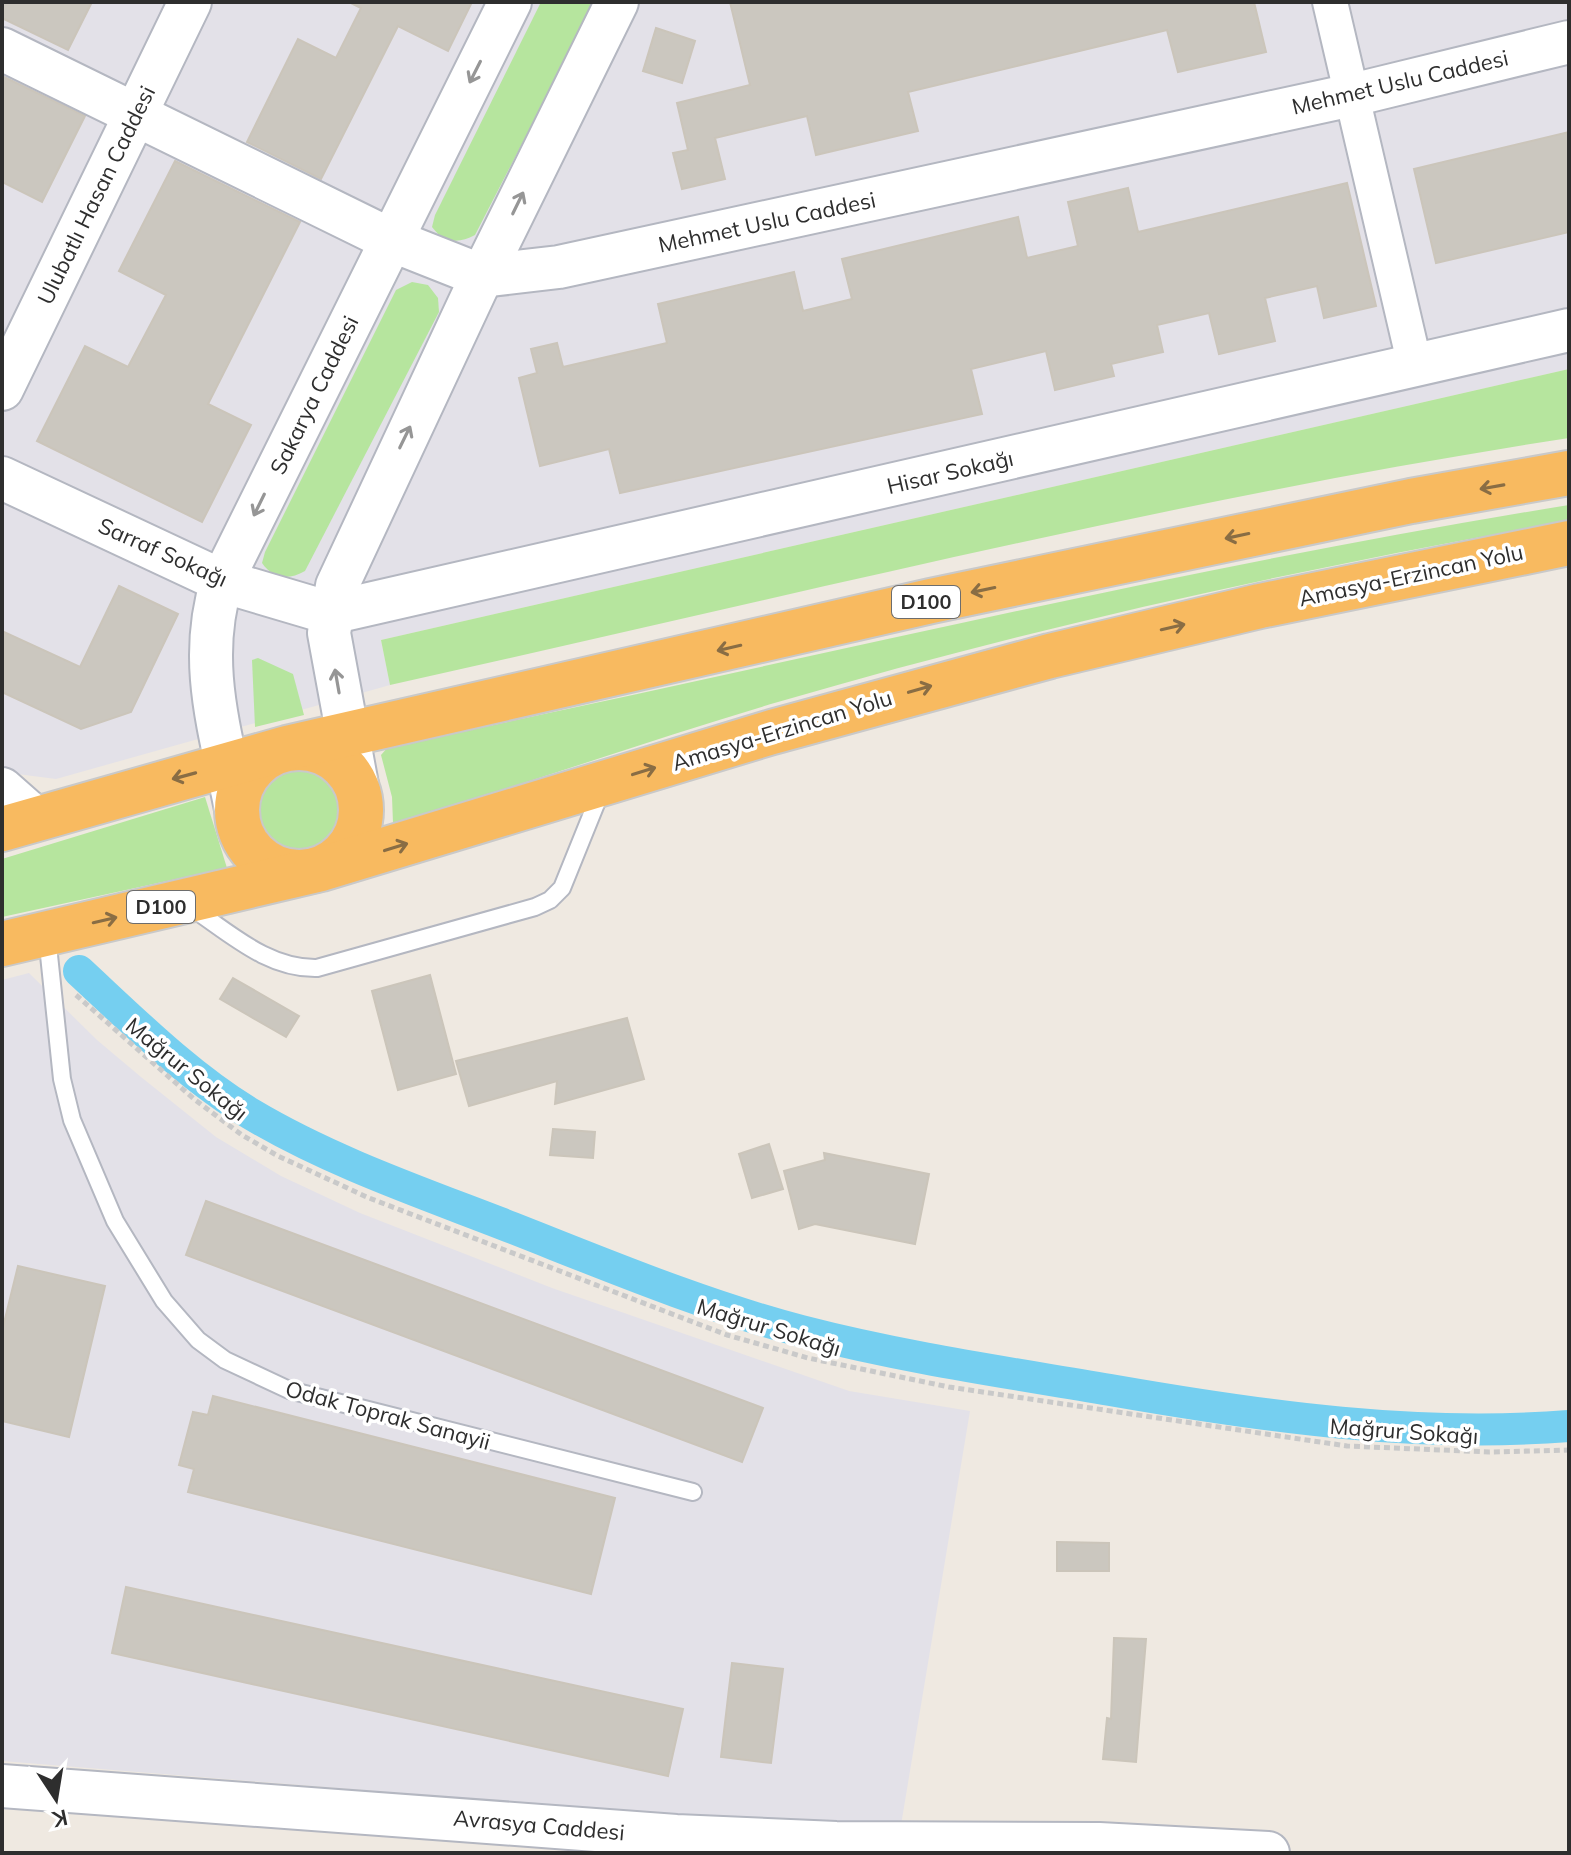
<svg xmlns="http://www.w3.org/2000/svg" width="1571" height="1855" viewBox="0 0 1571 1855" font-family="Mulish,sans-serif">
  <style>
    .industrial { fill: #e3e1e8 }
    .green { fill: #b6e59e }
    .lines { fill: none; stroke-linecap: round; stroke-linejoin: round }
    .canal { stroke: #75cff0; stroke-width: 32 }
    .building { fill: #cbc7bf; stroke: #cbc5ba; stroke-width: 2 }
    .service-casing { stroke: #b4b7c1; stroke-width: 20 }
    .minor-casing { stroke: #b4b7c1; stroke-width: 38 }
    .tertiary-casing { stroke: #b4b7c1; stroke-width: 46 }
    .trunk-casing { stroke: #c9c9c9; stroke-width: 48 }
    .path { stroke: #c9c9c9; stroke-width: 5; stroke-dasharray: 6 4; stroke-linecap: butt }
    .service { stroke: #fff; stroke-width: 16 }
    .minor { stroke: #fff; stroke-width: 34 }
    .tertiary { stroke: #fff; stroke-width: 42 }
    .trunk { stroke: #f8ba60; stroke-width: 44 }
    .oneway { stroke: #969696 }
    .oneway2 { stroke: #896d44 }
    .labels { text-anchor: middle; stroke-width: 7; stroke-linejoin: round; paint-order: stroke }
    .shield { fill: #fff; stroke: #6d6d6d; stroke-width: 2 }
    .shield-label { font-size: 20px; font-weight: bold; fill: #2e2e2e }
    .street-label { font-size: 22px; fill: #2e2e2e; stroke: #fff }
  </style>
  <rect width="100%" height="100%" fill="#efe9e1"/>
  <g class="industrial">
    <polygon points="2,2 1569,2 1569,369 381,640 390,685 56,779 2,772"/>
    <polygon points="29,973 97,1040 141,1077 216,1137 281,1176 360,1213 552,1288 849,1391 970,1411 901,1825 720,1819 2,1761 2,980"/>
  </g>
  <g class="green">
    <path d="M541 2H595L475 235C458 244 444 243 432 227L435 215Z"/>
    <path d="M412 282 428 285 438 298 439 312 305 571C289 580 274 580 262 563L265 552 396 290Z"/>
    <path d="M1569 369V438C1173 499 782 598 390 685L381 640Z"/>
    <path d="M1569 505V521C1302 568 1037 626 778 702 649 740 522 786 393 823L392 797 381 755 388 747C781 666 1172 569 1569 505Z"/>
    <polygon points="258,658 293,674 304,715 255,727 252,660"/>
    <circle cx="299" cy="809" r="40"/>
    <polygon points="205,797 227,868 2,917 2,859"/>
  </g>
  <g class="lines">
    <path class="canal" d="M79 971C133 1021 188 1076 251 1114 328 1160 417 1191 500 1223 600 1262 698 1304 801 1331 905 1358 1011 1373 1116 1391 1266 1417 1416 1438 1569 1426"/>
  </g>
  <g class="building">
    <polygon points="2,2 92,2 68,50 2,18"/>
    <polygon points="349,2 472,2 448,51 398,26 321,179 247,142 298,39 336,58 361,8"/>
    <polygon points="730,2 1254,2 1266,52 1178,72 1167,30 908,92 918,131 816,155 807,116 715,138 725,179 682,189 673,153 688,150 677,103 750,85"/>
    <polygon points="656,28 695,41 682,83 643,71"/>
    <polygon points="2,76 85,116 42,202 2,182"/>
    <polygon points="1569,132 1569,232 1436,263 1414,169"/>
    <polygon points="175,161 300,222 208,404 251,425 202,522 37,441 85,346 128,367 166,295 119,271"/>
    <polygon points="1347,183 1376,306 1324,318 1317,286 1265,298 1275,341 1219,354 1209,313 1157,325 1163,352 1111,364 1114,376 1055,390 1046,351 971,369 982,414 620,493 609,449 540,466 519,378 537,373 531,349 557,343 563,367 667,343 658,304 794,272 803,311 852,299 842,259 1018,217 1027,258 1078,246 1068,202 1128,188 1138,232"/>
    <polygon points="119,586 178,614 131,712 81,729 2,692 2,631 80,667"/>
    <polygon points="430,975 456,1074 398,1090 372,991"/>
    <polygon points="233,978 299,1016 286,1037 220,999"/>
    <polygon points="627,1018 644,1079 555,1104 557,1081 469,1106 456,1061"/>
    <polygon points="553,1129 595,1132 593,1158 550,1155"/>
    <polygon points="769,1144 783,1189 752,1198 739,1154"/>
    <polygon points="824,1153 929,1174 915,1244 815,1224 799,1229 784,1171 825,1160"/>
    <polygon points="206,1201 763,1408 742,1462 186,1255"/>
    <polygon points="18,1266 105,1286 69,1437 2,1421 2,1331"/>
    <polygon points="213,1396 615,1498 591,1594 188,1492 194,1469 179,1465 193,1412 208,1415"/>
    <polygon points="1057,1542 1109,1543 1109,1571 1057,1571"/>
    <polygon points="126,1587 683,1709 668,1776 112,1653"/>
    <polygon points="1114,1638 1146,1639 1136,1762 1103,1759 1107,1718 1111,1719"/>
    <polygon points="732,1663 783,1669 771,1763 721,1757"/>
  </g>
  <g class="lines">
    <g class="service-casing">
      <g id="service">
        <path d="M192 908C231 934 268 969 317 968L535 907 550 900 562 888 602 789"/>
        <polyline points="47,936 62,1079 72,1120 115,1221 164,1301 198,1340 225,1360 289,1390 693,1492"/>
      </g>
    </g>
    <g class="minor-casing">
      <polyline id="minor" points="1330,2 1415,366"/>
    </g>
    <g class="tertiary-casing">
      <g id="tertiary">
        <polyline points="2,49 391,240 482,276 559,267 1352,95 1569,42"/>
        <polyline points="2,389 190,2"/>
        <polyline points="2,478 222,581 330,613 1569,330"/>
        <polyline points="357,785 329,633 337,586 482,276 617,2"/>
        <polyline points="2,789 36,819"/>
        <path d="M236 809C220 730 197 661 222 581L510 2"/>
        <polyline points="2,1786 676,1836 836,1843 1099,1844 1268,1853"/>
      </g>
    </g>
    <g class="trunk-casing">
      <g id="trunk">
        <circle cx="299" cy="810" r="62"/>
        <polyline points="2,829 287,748 931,601 1411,501 1569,473"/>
        <polyline points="2,944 321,869 772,732 1050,656 1260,606 1569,543"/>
      </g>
    </g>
    <polyline class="path" points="76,995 194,1099 242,1135 278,1156 369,1198 727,1335 808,1358 949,1387 1347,1446 1489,1452 1569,1450"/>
    <use href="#service" class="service"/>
    <use href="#minor" class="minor"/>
    <use href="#tertiary" class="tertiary"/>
    <use href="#trunk" class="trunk"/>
  </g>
  <defs><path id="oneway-shaft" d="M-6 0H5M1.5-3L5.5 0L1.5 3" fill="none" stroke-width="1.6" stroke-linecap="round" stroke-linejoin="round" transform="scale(2)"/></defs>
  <g class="oneway">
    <use href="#oneway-shaft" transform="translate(475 72) rotate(117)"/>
    <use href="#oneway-shaft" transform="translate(518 203) rotate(-64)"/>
    <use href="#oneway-shaft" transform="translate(405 437) rotate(-64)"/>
    <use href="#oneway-shaft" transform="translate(259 505) rotate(116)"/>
    <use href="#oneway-shaft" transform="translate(337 681) rotate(-100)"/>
  </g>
  <g class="oneway2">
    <use href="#oneway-shaft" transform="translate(1492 487) rotate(170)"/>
    <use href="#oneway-shaft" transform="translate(1237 536) rotate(168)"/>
    <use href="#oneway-shaft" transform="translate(983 590) rotate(168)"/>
    <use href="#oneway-shaft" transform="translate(1173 627) rotate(-13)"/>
    <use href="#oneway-shaft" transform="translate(729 648) rotate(167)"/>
    <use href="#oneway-shaft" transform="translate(920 689) rotate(-16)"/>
    <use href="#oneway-shaft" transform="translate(644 771) rotate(-17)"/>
    <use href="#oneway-shaft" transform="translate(184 776) rotate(165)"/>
    <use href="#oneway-shaft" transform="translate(396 847) rotate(-17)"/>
    <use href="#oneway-shaft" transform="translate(105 920) rotate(-13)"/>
  </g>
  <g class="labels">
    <g class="shield">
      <rect x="892" y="586" width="68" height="32" rx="6"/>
      <rect x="127" y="891" width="68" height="32" rx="6"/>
    </g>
    <g class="shield-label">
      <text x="926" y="609">D100</text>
      <text x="161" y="914">D100</text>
    </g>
    <g class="street-label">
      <text transform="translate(1400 82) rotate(-13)" y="8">Mehmet Uslu Caddesi</text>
      <text transform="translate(96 195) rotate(-64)" y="8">Ulubatlı Hasan Caddesi</text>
      <text transform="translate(767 222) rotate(-12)" y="8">Mehmet Uslu Caddesi</text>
      <text transform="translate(314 395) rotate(-64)" y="8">Sakarya Caddesi</text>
      <text transform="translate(950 472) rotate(-13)" y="8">Hisar Sokağı</text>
      <text transform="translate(163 552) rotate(24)" y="8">Sarraf Sokağı</text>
      <text transform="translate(1411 575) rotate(-12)" y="8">Amasya-Erzincan Yolu</text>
      <text transform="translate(782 730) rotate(-17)" y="8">Amasya-Erzincan Yolu</text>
      <text transform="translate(187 1069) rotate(39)" y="8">Mağrur Sokağı</text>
      <text transform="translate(769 1327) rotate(17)" y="8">Mağrur Sokağı</text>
      <text transform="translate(388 1415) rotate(15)" y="8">Odak Toprak Sanayii</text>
      <text transform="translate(1404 1431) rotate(4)" y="8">Mağrur Sokağı</text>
      <text transform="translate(539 1825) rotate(5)" y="8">Avrasya Caddesi</text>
    </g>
  </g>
  <rect width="1571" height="1855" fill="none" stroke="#2e2e2e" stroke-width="8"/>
  <g transform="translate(56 1799) rotate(168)" stroke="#ffffff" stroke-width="6" paint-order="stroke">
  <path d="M0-6L14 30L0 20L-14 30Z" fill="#2e2e2e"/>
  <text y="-12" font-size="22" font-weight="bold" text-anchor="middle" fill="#2e2e2e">K</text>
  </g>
</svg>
